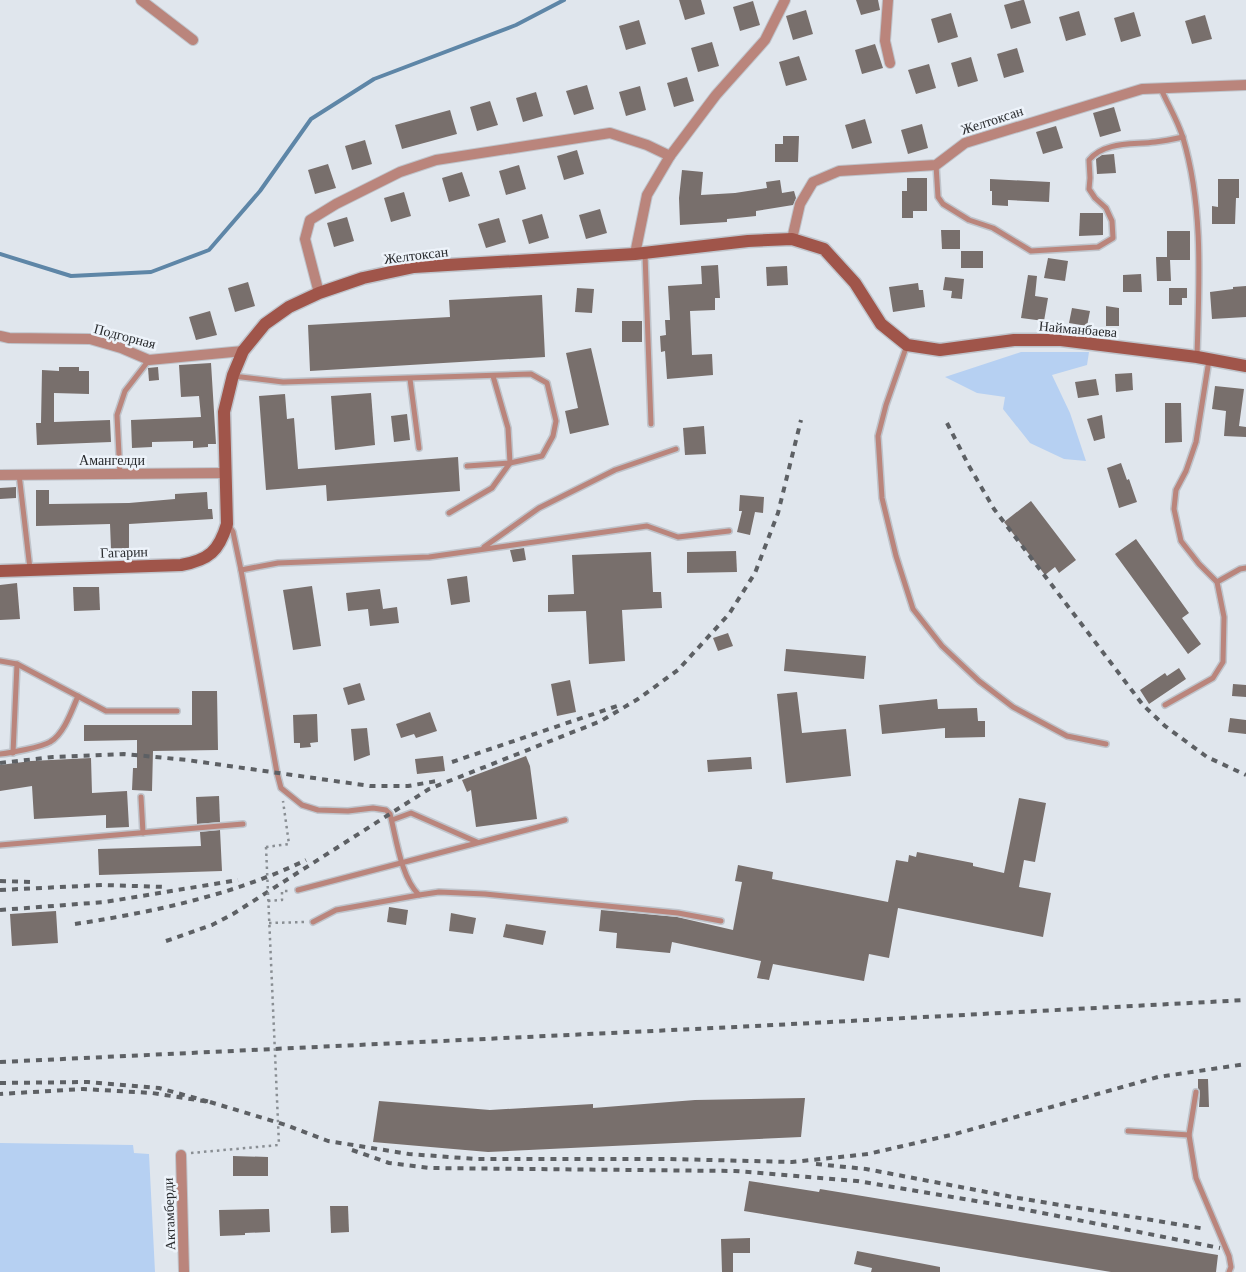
<svg xmlns="http://www.w3.org/2000/svg" width="1246" height="1272" viewBox="0 0 1246 1272" font-family="'Crimson Pro',serif">
  <style>
    .green { fill: #b6d0f2 }
    .lines { fill: none; stroke-linecap: round; stroke-linejoin: round }
    .stream { stroke: #5e86a7; stroke-width: 4 }
    .building { fill: #786f6c }
    .lane-casing { stroke: #bfc4cb; stroke-width: 8 }
    .street-casing { stroke: #bfc4cb; stroke-width: 12 }
    .secondary-casing { stroke: #bfc4cb; stroke-width: 15 }
    .path { stroke: #898e93; stroke-width: 2.5; stroke-dasharray: 2.5 4; stroke-linecap: butt }
    .lane { stroke: #ba857c; stroke-width: 5 }
    .street { stroke: #ba857c; stroke-width: 10 }
    .secondary { stroke: #a0554a; stroke-width: 12 }
    .rail { stroke: #5d6064; stroke-width: 4; stroke-dasharray: 6 6; stroke-linecap: butt }
    .path-bridge { stroke: #898e93; stroke-width: 2.5; stroke-dasharray: 2.5 4; stroke-linecap: butt }
    .labels { text-anchor: middle; stroke-width: 5; stroke-linejoin: round; paint-order: stroke }
    .street-label { font-size: 14px; fill: #292b2e; stroke: #edf3fa }
  </style>
  <rect width="100%" height="100%" fill="#e0e6ed"/>
  <g class="green">
    <polygon points="1021,352 1089,352 1087,365 1052,375 1070,413 1086,461 1064,459 1030,443 1003,409 1005,397 977,393 945,377"/>
    <polygon points="0,1143 133,1145 134,1153 149,1154 155,1272 0,1272"/>
  </g>
  <g class="lines">
    <polyline class="stream" points="0,254 71,276 151,272 209,250 260,191 311,119 374,79 516,25 564,0"/>
  </g>
  <g class="building">
    <polygon points="679,0 701,0 705,14 685,20"/>
    <polygon points="856,0 878,0 880,10 861,15"/>
    <polygon points="1022,0 1024,0 1031,23 1011,29 1004,5"/>
    <polygon points="753,1 760,25 740,31 733,7"/>
    <polygon points="806,10 813,34 793,40 786,16"/>
    <polygon points="1079,11 1086,35 1066,41 1059,17"/>
    <polygon points="1134,12 1141,36 1121,42 1114,18"/>
    <polygon points="951,13 958,37 938,43 931,19"/>
    <polygon points="1205,15 1212,39 1192,44 1185,21"/>
    <polygon points="639,20 646,44 626,50 619,26"/>
    <polygon points="712,42 719,66 698,72 691,48"/>
    <polygon points="875,44 883,68 862,74 855,50"/>
    <polygon points="1017,48 1024,72 1004,78 997,54"/>
    <polygon points="799,56 807,80 786,86 779,62"/>
    <polygon points="971,57 978,81 958,87 951,63"/>
    <polygon points="929,64 936,88 916,94 908,70"/>
    <polygon points="687,77 694,101 674,107 667,83"/>
    <polygon points="587,85 594,109 574,115 566,91"/>
    <polygon points="640,86 646,110 626,116 619,92"/>
    <polygon points="536,92 543,116 523,122 516,98"/>
    <polygon points="490,101 498,125 477,131 470,107"/>
    <polygon points="1114,107 1121,131 1100,137 1093,113"/>
    <polygon points="450,110 457,134 402,149 395,125"/>
    <polygon points="865,119 872,143 852,149 845,125"/>
    <polygon points="922,124 928,148 908,154 901,130"/>
    <polygon points="1056,126 1063,148 1043,154 1036,132"/>
    <polygon points="783,136 799,136 798,162 775,162 775,144 783,144"/>
    <polygon points="365,140 372,164 352,170 345,146"/>
    <polygon points="577,150 584,174 564,180 557,156"/>
    <polygon points="1114,154 1116,173 1097,174 1096,159 1102,155"/>
    <polygon points="328,164 336,188 315,194 308,170"/>
    <polygon points="519,165 526,189 506,195 499,171"/>
    <polygon points="682,170 703,172 701,195 735,193 767,188 766,182 780,180 782,193 794,191 796,198 793,205 756,211 756,216 727,219 727,222 680,225 679,198"/>
    <polygon points="462,172 470,196 449,202 442,178"/>
    <polygon points="907,178 927,178 927,211 913,211 913,218 902,218 902,191 907,191"/>
    <polygon points="990,179 1050,182 1049,202 1008,200 1008,206 992,205 992,191 990,191"/>
    <polygon points="1218,179 1239,179 1239,198 1236,198 1235,224 1212,224 1212,206 1218,207"/>
    <polygon points="404,192 411,216 391,222 384,198"/>
    <polygon points="600,209 607,233 586,239 579,215"/>
    <polygon points="1080,213 1103,213 1103,235 1079,236"/>
    <polygon points="542,214 549,238 529,244 522,220"/>
    <polygon points="347,217 354,241 334,247 327,223"/>
    <polygon points="499,218 506,242 486,248 478,224"/>
    <polygon points="941,230 960,230 960,249 942,249"/>
    <polygon points="1167,231 1190,231 1190,260 1170,260 1171,281 1157,281 1156,257 1167,257"/>
    <rect x="961" y="251" width="22" height="17"/>
    <polygon points="1048,258 1068,261 1065,281 1044,278"/>
    <polygon points="718,265 720,298 715,298 715,310 690,311 692,355 712,354 713,375 667,379 665,351 661,352 660,336 666,335 665,320 670,320 668,286 702,284 701,266"/>
    <polygon points="787,266 788,285 767,286 766,267"/>
    <polygon points="1141,274 1142,292 1123,292 1123,275"/>
    <polygon points="1028,275 1037,276 1035,296 1048,298 1044,321 1021,318"/>
    <polygon points="945,277 964,279 962,299 951,298 952,291 943,290"/>
    <polygon points="248,282 255,306 235,312 228,288"/>
    <polygon points="918,283 919,290 923,290 925,307 893,312 889,287"/>
    <polygon points="1246,286 1246,317 1212,319 1210,292 1233,289 1233,287"/>
    <polygon points="577,288 594,289 592,313 575,312"/>
    <polygon points="1169,288 1187,288 1187,298 1182,298 1182,305 1169,305"/>
    <polygon points="542,295 545,357 310,371 308,325 450,317 449,300"/>
    <polygon points="1106,306 1119,308 1119,326 1106,326"/>
    <polygon points="1072,308 1090,311 1087,326 1069,323"/>
    <polygon points="210,311 217,335 196,340 189,317"/>
    <rect x="622" y="321" width="20" height="21"/>
    <polygon points="591,348 609,425 570,434 565,411 578,408 566,353"/>
    <polygon points="211,363 216,444 208,444 208,447 193,448 193,441 152,442 152,447 132,448 131,420 201,417 199,396 181,397 179,365"/>
    <polygon points="59,367 79,367 79,371 89,371 89,394 54,393 54,422 110,420 111,442 37,445 36,423 41,423 42,370 59,371"/>
    <polygon points="158,367 159,380 149,381 148,368"/>
    <polygon points="1132,373 1133,390 1116,392 1115,374"/>
    <polygon points="1096,379 1099,395 1078,398 1075,382"/>
    <polygon points="1215,386 1244,389 1239,426 1246,427 1246,437 1224,436 1226,411 1212,409"/>
    <polygon points="371,393 375,445 335,450 331,396"/>
    <polygon points="285,394 287,419 294,418 298,469 458,457 460,491 327,501 326,485 266,490 259,396"/>
    <polygon points="1165,403 1181,403 1182,442 1165,443"/>
    <polygon points="407,414 410,440 394,442 391,416"/>
    <polygon points="1102,415 1105,438 1094,441 1087,419"/>
    <polygon points="704,426 706,454 685,455 683,428"/>
    <polygon points="1121,463 1127,480 1129,479 1137,502 1119,508 1107,468"/>
    <polygon points="16,487 16,498 0,499 0,488"/>
    <polygon points="36,490 49,490 49,504 129,503 175,499 175,494 207,492 208,509 212,509 213,519 129,524 129,549 111,549 110,524 36,526"/>
    <polygon points="740,495 764,497 763,513 755,512 750,535 737,532 742,511 739,511"/>
    <polygon points="1031,501 1076,560 1059,573 1055,567 1045,575 1004,522"/>
    <polygon points="1136,539 1189,613 1182,618 1201,644 1188,654 1115,554"/>
    <polygon points="524,548 526,560 513,562 510,550"/>
    <polygon points="736,551 737,572 687,573 687,552"/>
    <polygon points="651,552 653,592 661,592 662,608 622,610 625,661 589,664 586,611 548,612 548,595 574,594 572,555"/>
    <polygon points="467,576 470,602 451,605 447,579"/>
    <polygon points="17,583 20,619 0,620 0,585"/>
    <polygon points="312,586 321,646 293,650 283,590"/>
    <polygon points="73,587 99,587 100,610 74,611"/>
    <polygon points="380,589 383,609 397,607 399,623 370,626 368,609 348,611 346,593"/>
    <polygon points="728,633 733,646 718,651 713,638"/>
    <polygon points="786,649 866,656 864,679 784,671"/>
    <polygon points="1179,668 1186,679 1149,704 1140,690 1165,673 1167,676"/>
    <polygon points="570,680 576,712 557,716 551,684"/>
    <polygon points="360,683 365,700 348,705 343,688"/>
    <polygon points="1233,684 1246,685 1246,697 1232,696"/>
    <polygon points="192,691 217,691 218,750 153,751 152,791 132,790 133,768 137,768 137,740 84,741 84,725 192,725"/>
    <polygon points="797,692 802,733 846,729 851,776 786,783 777,694"/>
    <polygon points="937,699 938,709 977,708 978,721 985,721 985,737 945,738 945,728 882,734 879,705"/>
    <polygon points="430,712 437,731 416,738 414,734 401,738 396,724"/>
    <polygon points="317,714 318,742 310,743 311,747 300,748 300,743 294,743 293,715"/>
    <polygon points="1230,718 1246,720 1246,734 1228,732"/>
    <polygon points="367,728 370,755 354,761 351,729"/>
    <polygon points="443,756 445,771 417,774 415,759"/>
    <polygon points="526,756 530,766 537,819 476,827 471,790 467,792 462,780"/>
    <polygon points="751,757 752,769 708,772 707,760"/>
    <polygon points="91,758 92,793 127,791 129,827 106,828 106,815 34,819 32,786 0,791 0,765 31,761"/>
    <polygon points="219,796 220,822 197,824 196,797"/>
    <polygon points="1019,798 1046,803 1035,862 1024,860 1019,887 1051,893 1043,937 898,908 889,958 869,954 864,981 773,964 769,980 757,978 761,961 672,942 670,953 616,948 617,933 599,931 601,910 677,917 733,930 742,882 735,881 738,865 773,872 772,879 888,902 896,860 908,862 909,855 916,857 917,852 973,863 973,866 1004,873"/>
    <polygon points="220,830 222,871 99,875 98,849 201,846 200,832"/>
    <polygon points="389,907 408,910 406,925 387,922"/>
    <polygon points="56,911 58,943 12,946 10,914"/>
    <polygon points="451,913 476,918 473,934 449,931"/>
    <polygon points="506,924 546,931 543,945 503,937"/>
    <polygon points="1198,1079 1208,1079 1209,1107 1199,1107 1200,1092 1198,1088"/>
    <polygon points="805,1098 801,1137 488,1152 373,1142 379,1101 490,1110 593,1104 593,1108 695,1100"/>
    <polygon points="233,1156 268,1157 268,1176 233,1176"/>
    <polygon points="749,1181 819,1192 820,1189 1218,1255 1216,1272 1111,1272 744,1211"/>
    <polygon points="330,1206 348,1206 349,1232 331,1233"/>
    <polygon points="269,1209 270,1232 245,1233 245,1235 220,1236 219,1210"/>
    <polygon points="750,1238 750,1253 733,1253 733,1272 722,1272 721,1239"/>
    <polygon points="857,1251 940,1267 940,1272 871,1272 872,1268 854,1264"/>
  </g>
  <g class="lines">
    <g class="lane-casing">
      <g id="lane">
        <path d="M1161 89C1168 105 1178 121 1183 138 1204 208 1199 285 1197 357"/>
        <path d="M936 165 938 197 943 204 969 220 993 228 1031 251 1098 247 1113 238 1112 221 1106 208 1095 198 1089 189 1090 178 1089 160C1105 141 1133 145 1155 142 1165 141 1174 139 1183 137"/>
        <polyline points="645,254 651,424"/>
        <polyline points="907,345 886,405 878,436 882,498 896,556 913,609 942,646 979,681 1013,707 1067,736 1106,744"/>
        <polyline points="233,376 283,382 531,374 547,383 556,421 553,436 542,456 510,463 467,466"/>
        <polyline points="410,379 419,448"/>
        <polyline points="19,474 30,569"/>
        <polyline points="120,474 117,415 125,391 149,360"/>
        <polyline points="449,513 492,488 510,463 508,428 493,376"/>
        <polyline points="229,526 233,532 241,570 278,563 429,557 647,526 678,537 729,531"/>
        <polyline points="484,547 539,508 615,470 676,449"/>
        <path d="M241 570 277 773 281 788 302 805 318 810 348 811 373 808 386 810 390 814C396 837 401 878 419 895L439 892 485 894 678 913 721 921"/>
        <polyline points="1217,582 1240,569 1246,568"/>
        <polyline points="0,661 17,664 106,711 177,711"/>
        <polyline points="1165,705 1213,678 1223,662 1224,617 1217,582 1199,564 1181,541 1174,509 1176,490 1186,471 1196,442 1209,360"/>
        <polyline points="13,753 17,664"/>
        <path d="M0 754C10 753 42 747 50 742 64 734 72 710 78 696"/>
        <polyline points="141,797 143,833"/>
        <polyline points="392,820 411,813 477,842"/>
        <polyline points="0,845 243,824"/>
        <polyline points="298,890 565,820"/>
        <polyline points="313,922 336,910 419,895"/>
        <polyline points="1196,1092 1189,1135 1196,1178 1229,1256 1231,1267 1229,1272"/>
        <polyline points="1128,1131 1189,1135"/>
      </g>
    </g>
    <g class="street-casing">
      <g id="street">
        <polyline points="141,0 193,40"/>
        <polyline points="888,0 885,41 890,63"/>
        <polyline points="792,239 800,204 813,182 839,171 936,165 965,143 1142,89 1246,85"/>
        <polyline points="635,254 647,195 670,156 716,95 765,40 785,0"/>
        <polyline points="319,293 305,239 310,220 336,204 400,172 436,160 610,133 647,145 670,156"/>
        <polyline points="0,336 9,338 90,339 121,348 149,360 243,351"/>
        <polyline points="0,475 225,473"/>
        <polyline points="181,1155 184,1272"/>
      </g>
    </g>
    <g class="secondary-casing">
      <path id="secondary" d="M0 571 181 565C209 560 219 551 227 524L224 412 233 375 243 351 265 324 289 307 319 293 363 278 414 267 635 254 748 241 792 239 824 249 855 283 881 324 907 345 940 350 1014 340H1061L1197 357 1246 366"/>
    </g>
    <g class="path">
      <polyline points="266,847 289,844 283,801"/>
      <polyline points="268,901 282,900 282,891 290,891"/>
      <polyline points="269,923 305,922"/>
      <polyline points="191,1153 279,1145"/>
    </g>
    <use href="#lane" class="lane"/>
    <use href="#street" class="street"/>
    <use href="#secondary" class="secondary"/>
    <g class="rail">
      <polyline points="947,423 969,466 994,509 1143,705 1165,726 1207,757 1246,775"/>
      <polyline points="452,762 617,706"/>
      <polyline points="0,763 53,757 124,754 187,760 370,786 408,786 437,781"/>
      <polyline points="0,881 32,882"/>
      <polyline points="0,890 102,885 167,887"/>
      <polyline points="0,910 105,902 238,880"/>
      <path d="M75 924C153 912 234 895 306 860"/>
      <polyline points="166,941 212,925 233,914 429,789 601,721 638,699 678,670 729,614 755,573 778,513 801,420"/>
      <polyline points="0,1062 736,1027 1246,1000"/>
      <polyline points="0,1083 88,1082 159,1088 210,1102 152,1093 83,1089 0,1094"/>
      <polyline points="210,1102 286,1125 328,1141 409,1154 476,1159 670,1159 792,1162 868,1154 955,1134 1158,1077 1246,1064"/>
      <polyline points="352,1150 389,1163 429,1168 735,1171 857,1181 1017,1208 1220,1248"/>
      <polyline points="816,1164 866,1169 1018,1198 1206,1229"/>
    </g>
    <polyline class="path-bridge" points="266,847 279,1145"/>
  </g>
  <g class="labels">
    <g class="street-label">
      <text transform="translate(992 120) rotate(-18)" y="5">Желтоксан</text>
      <text transform="translate(416 255) rotate(-7)" y="5">Желтоксан</text>
      <text transform="translate(1078 329) rotate(5)" y="5">Найманбаева</text>
      <text transform="translate(125 336) rotate(15)" y="5">Подгорная</text>
      <text x="112" y="465">Амангелди</text>
      <text transform="translate(124 552) rotate(-2)" y="5">Гагарин</text>
      <text transform="translate(169 1214) rotate(-92)" y="5">Актамберди</text>
    </g>
  </g>
</svg>
